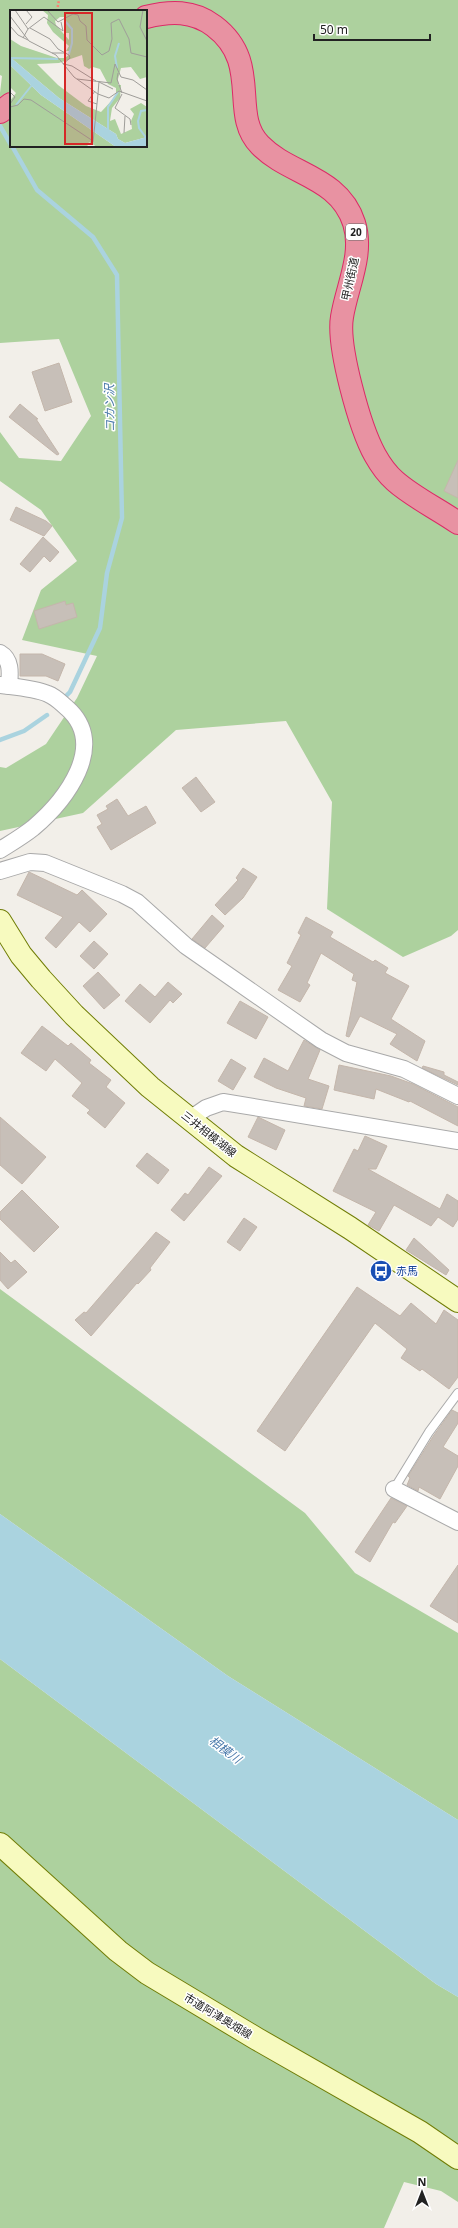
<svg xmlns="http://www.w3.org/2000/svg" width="458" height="2228" viewBox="0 0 458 2228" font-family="'Noto Sans','Noto Sans JP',sans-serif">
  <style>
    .forest { fill: #add19e; fill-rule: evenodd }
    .water { fill: #aad3df }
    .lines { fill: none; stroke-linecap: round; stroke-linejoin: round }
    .stream { stroke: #aad3df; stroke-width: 4.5 }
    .building { fill: #c7bfb8; stroke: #c4b6ab }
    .lane-casing { stroke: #a9a9a9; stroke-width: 10 }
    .street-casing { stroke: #a9a9a9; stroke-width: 18 }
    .secondary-casing { stroke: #707d05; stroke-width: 24 }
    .highway-casing { stroke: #dc2a67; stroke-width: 24 }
    .path { stroke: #fa8072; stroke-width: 2.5; stroke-dasharray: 2 2; stroke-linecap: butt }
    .lane { stroke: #fff; stroke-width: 8 }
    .street { stroke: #fff; stroke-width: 16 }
    .secondary { stroke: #f7fabf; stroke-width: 22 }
    .highway { stroke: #e892a2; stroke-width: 22 }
    .labels { text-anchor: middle; stroke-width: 3; stroke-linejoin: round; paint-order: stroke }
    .shield { fill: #fff; stroke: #646464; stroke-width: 1 }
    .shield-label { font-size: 10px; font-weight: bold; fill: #222 }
    .street-label { font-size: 11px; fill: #222; stroke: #fff }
    .transit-label { font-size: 11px; fill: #164399; stroke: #fff; text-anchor: start }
    .water-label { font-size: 12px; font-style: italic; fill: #4a7aab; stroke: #fff }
    .inset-river { fill: none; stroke: #aad3df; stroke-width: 2 }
    .inset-road { fill: none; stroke: #9f9d99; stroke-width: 1 }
    .view { fill: #d62828; fill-opacity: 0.15; stroke: #d62828; stroke-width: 2 }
    .inset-edge { fill: none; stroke: #222; stroke-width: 2 }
  </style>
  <rect width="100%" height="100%" fill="#f2efe9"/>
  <g class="forest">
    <path d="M0 0H458V930L451 936 403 957 327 909 332 802 286 721 176 730 83 813 0 831V767L6 768 46 744 77 698 97 656 22 640 41 590 77 561 41 510 0 481V432L19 458 61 461 91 416 59 339 0 343V93L2 76 0 75ZM11 11H146V146H11Z"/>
    <polygon points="0,1289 305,1513 355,1573 458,1633 458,1820 228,1676 0,1514"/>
    <polygon points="0,1659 436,1984 458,1997 458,2202 441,2191 404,2182 384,2228 0,2228"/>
  </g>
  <polygon class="water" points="0,1514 228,1676 458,1820 458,1997 436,1984 0,1659"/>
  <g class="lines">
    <g class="stream">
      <polyline points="0,126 11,145"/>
      <polyline points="12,146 37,190 93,237 117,275 122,518 107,573 100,628 70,692 64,698"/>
      <polyline points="0,740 24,731 47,715"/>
    </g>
  </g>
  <g class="building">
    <polygon points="59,363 72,402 45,411 32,372"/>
    <polygon points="20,404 38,419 36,419 59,454 57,455 9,417"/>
    <polygon points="458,460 458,498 444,491"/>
    <polygon points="16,507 46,521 52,526 44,536 10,520"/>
    <polygon points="43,537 59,552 50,562 44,556 30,572 20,564"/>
    <polygon points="65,601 66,605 73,603 77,617 39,629 34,611"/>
    <polygon points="20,654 42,654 65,664 58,681 46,676 20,676"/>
    <polygon points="196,777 215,802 201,812 182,788"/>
    <polygon points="117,799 128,816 146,806 156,823 111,850 97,827 102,824 97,815 108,809 106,806"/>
    <polygon points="243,868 257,877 243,898 225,915 215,905 238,880 236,878"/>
    <polygon points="29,872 77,895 82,890 107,914 90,932 79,922 56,948 45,938 63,917 17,895"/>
    <polygon points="212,915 224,926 205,948 192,939"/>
    <polygon points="306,917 333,932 330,937 373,962 375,960 388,968 385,973 409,986 391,1019 425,1041 417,1061 390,1044 397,1034 360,1016 349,1037 346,1036 357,982 352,980 354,974 321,953 307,983 310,985 300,1002 278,990 292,966 287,963 301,935 298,933"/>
    <polygon points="94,941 108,954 94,969 80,956"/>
    <polygon points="98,972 120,995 104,1009 83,986"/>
    <polygon points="168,982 182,994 173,1003 170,1000 150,1023 125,1001 140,984 155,997"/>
    <polygon points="240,1001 268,1017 256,1039 227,1023"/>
    <polygon points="42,1026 68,1046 71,1043 91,1060 89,1063 111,1080 106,1087 125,1103 105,1128 87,1113 90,1110 72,1096 82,1083 55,1059 46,1071 21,1053"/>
    <polygon points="304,1040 320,1050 308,1079 329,1086 322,1109 304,1106 306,1098 276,1088 254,1077 264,1058 288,1071"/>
    <polygon points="231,1059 246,1068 233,1090 218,1081"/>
    <polygon points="339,1065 391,1076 413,1084 450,1103 458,1107 458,1126 410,1101 409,1102 376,1089 374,1099 334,1090"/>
    <polygon points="423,1066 444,1072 444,1075 458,1082 458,1085 422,1068"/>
    <polygon points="0,1117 46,1157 22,1184 0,1165"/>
    <polygon points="258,1117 285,1130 276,1150 248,1137"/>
    <polygon points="365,1136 387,1146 376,1169 368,1169 440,1209 447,1194 458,1201 458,1219 453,1227 438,1217 431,1226 394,1205 379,1231 368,1225 376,1212 333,1191 354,1149 358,1151"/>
    <polygon points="147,1153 169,1170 158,1184 136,1166"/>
    <polygon points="209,1167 222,1176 184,1221 171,1210 185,1193 188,1195"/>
    <polygon points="22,1190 59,1227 34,1252 0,1219 0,1212"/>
    <polygon points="244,1218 257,1227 240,1251 227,1242"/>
    <polygon points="156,1232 170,1242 150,1268 151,1270 138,1284 137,1283 91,1336 75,1320 84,1312 86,1313"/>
    <polygon points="414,1238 449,1270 446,1275 406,1250"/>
    <polygon points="0,1252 11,1263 15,1260 27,1272 8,1289 0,1280"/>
    <polygon points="357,1287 400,1316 411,1303 436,1324 444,1310 458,1320 458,1377 449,1389 422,1369 420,1371 401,1358 407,1349 375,1323 285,1451 257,1431"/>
    <polygon points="452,1410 458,1413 458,1423 443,1447 458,1456 458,1466 440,1499 419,1487 418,1491 407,1485 410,1478 408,1476 434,1435"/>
    <polygon points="391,1498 407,1506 395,1523 393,1522 370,1562 355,1552"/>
    <polygon points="458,1565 458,1623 430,1606"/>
  </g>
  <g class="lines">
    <g class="lane-casing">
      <polyline id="lane" points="394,1489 429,1432 458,1393"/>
    </g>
    <g class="street-casing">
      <g id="street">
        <path d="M0 653C12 660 10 674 9 686"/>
        <path d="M0 685C15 687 34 688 48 694 56 697 61 703 67 708 109 745 65 801 33 828 23 836 11 843 0 850"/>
        <polyline points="0,871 30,862 45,863 122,894 137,902 186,946 321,1040 346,1053 404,1069 458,1096"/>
        <polyline points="190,1119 206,1108 223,1102 458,1141"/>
        <polyline points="394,1489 458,1522"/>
      </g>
    </g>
    <g class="secondary-casing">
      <g id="secondary">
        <polyline points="0,921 21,955 41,979 74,1015 150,1087 236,1156 350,1228 458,1301"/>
        <polyline points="0,1844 118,1951 147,1973 257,2039 420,2132 458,2158"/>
      </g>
    </g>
    <g class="highway-casing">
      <g id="highway">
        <path d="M146 17C170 11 193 10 214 26 263 63 229 114 260 145 289 175 339 176 354 223 364 254 347 286 342 317 337 346 360 428 375 455 380 464 387 474 395 481 413 497 438 509 458 523"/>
        <polyline points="0,112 11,104"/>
      </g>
    </g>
    <polyline class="path" points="57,11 59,0"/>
    <use href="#lane" class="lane"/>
    <use href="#street" class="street"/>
    <use href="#secondary" class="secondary"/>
    <use href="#highway" class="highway"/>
  </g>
  <defs>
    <g id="bus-disc" transform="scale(1.15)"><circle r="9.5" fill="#1a4fb4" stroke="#fff"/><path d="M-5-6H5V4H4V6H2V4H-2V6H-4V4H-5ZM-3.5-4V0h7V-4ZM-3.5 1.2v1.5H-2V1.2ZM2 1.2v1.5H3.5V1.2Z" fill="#fff"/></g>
  </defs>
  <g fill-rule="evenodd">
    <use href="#bus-disc" x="381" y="1271"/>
  </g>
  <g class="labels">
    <rect class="shield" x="346" y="224" width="20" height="16" rx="3"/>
    <g class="shield-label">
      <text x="356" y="236">20</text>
    </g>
    <g class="street-label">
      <text transform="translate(350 279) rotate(-78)" y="4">甲州街道</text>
      <text transform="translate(209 1134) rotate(38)" y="4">三井相模湖線</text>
      <text transform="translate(218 2016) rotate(31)" y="4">市道阿津奥畑線</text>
    </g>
    <g class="transit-label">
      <text x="396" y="1275">赤馬</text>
    </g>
    <g class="water-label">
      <text transform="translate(110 408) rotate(-91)" y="4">コカン沢</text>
      <text transform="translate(225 1750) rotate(37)" y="4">相模川</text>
    </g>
  </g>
  <g transform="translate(10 10)">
    <rect width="137" height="137" fill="#f2efe9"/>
    <path d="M32 0H137V67L130 69 121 57 111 58 108 69V75H111L110 88 102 98 100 111 105 109 111 124 122 119 121 111 124 104 120 99 131 93 137 97V127L115 133 108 129 106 124 49 88 0 47V29L11 36 47 48H55L60 44V41H56L59 36 43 22 37 13 38 5ZM50 7H55V23H59V30L46 15 45 11ZM72 45 74 56 79 59 83 57 90 59 98 74 106 78V86L91 102 76 96 48 75 27 54 49 53ZM0 55 31 85 106 137H87L79 132 77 137H0V91L6 83 0 77Z" fill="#add19e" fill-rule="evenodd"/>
    <path d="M0 47 49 88 106 124 108 129 115 133 137 127V137H106L31 85 0 55Z" fill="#aad3df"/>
    <path class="inset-river" d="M55 11 62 19V33L59 44M0 48 48 49M107 58 105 46 109 33M6 95 22 75M137 100 131 101 128 111 129 118 137 129M98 120V97L108 82"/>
    <path class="inset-road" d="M5 0 18 19M37 0 48 12 63 4 68 5 70 11 76 16 77 30 92 45 99 41 102 29 101 13 109 9 119 29 121 43 137 47M133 0 130 17 137 31M0 6 19 31 46 45 64 67 88 84 99 88 109 81 137 91M16 14 22 7 16 0M0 16 8 25 18 30M20 18 40 29 48 39 59 45 60 48 53 54M13 28 18 19 34 7 53 21 51 12M42 43H56M54 54 62 56 86 71M108 63 107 69 112 83M67 69 101 73 105 54 111 67 123 70 137 80M89 72 103 79M85 81 78 91 87 94M0 82 5 87 0 94M88 84 89 71M112 84 105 98 120 109 121 115M0 97 8 95 14 89 21 90 83 131M114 123 115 106M83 132 88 84"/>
    <path class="view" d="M55 3H82V134H55Z"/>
    <rect width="137" height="137" class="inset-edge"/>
  </g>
  <g transform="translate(422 2192)" stroke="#ffffff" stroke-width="3" paint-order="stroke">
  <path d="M0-3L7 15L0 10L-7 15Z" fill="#222222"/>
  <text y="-6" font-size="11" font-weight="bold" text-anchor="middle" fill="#222222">N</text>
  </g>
  <path d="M314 34v6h116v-6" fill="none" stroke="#222222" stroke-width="2"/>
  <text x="320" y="34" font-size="12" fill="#222222" stroke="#ffffff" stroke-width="3" paint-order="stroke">50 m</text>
</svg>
